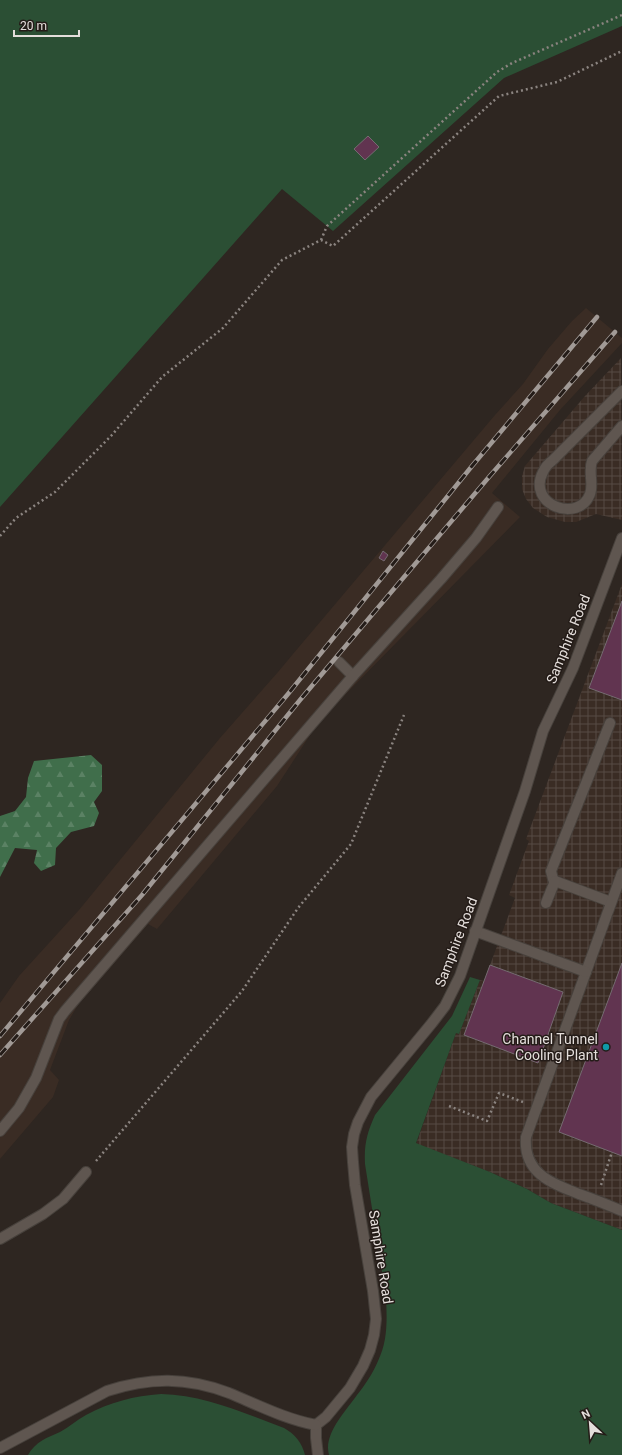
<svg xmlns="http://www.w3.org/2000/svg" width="622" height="1455" viewBox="0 0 622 1455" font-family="Roboto,sans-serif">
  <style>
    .industrial { fill: url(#industrial-grid) }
    .built { fill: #3a2c24 }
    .green { fill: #2b4f34 }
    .forest { fill: url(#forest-firs) }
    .building { fill: #613450; stroke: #756b71 }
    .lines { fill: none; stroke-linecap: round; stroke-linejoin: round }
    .lane-casing { stroke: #47413c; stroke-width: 12 }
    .path { stroke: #8b8480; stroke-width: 2.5; stroke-dasharray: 2 3; stroke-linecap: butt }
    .lane { stroke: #5f5650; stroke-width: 10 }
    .rail-casing { stroke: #a19a96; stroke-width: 4.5 }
    .rail { stroke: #241c18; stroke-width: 3; stroke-dasharray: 9; stroke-linecap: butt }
    .culture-dot { fill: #0f9aa8; stroke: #241c18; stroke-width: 1.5 }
    .labels { text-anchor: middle; stroke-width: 3; stroke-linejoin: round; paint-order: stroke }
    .street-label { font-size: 14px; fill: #e4dedb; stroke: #241c18 }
    .poi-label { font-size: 14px; fill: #e4dedb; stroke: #241c18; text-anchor: end }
  </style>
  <defs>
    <pattern id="industrial-grid" width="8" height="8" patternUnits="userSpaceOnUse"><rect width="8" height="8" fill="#3a2c24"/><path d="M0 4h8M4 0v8" fill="none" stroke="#564a43"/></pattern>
    <pattern id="forest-firs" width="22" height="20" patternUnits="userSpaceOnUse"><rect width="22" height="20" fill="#406e4b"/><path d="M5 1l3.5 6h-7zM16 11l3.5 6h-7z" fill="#5b8264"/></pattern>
  </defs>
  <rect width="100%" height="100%" fill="#2e2621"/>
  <g class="industrial">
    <polygon points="621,358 622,520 596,514 576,522 565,522 547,517 533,508 526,499 522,489 522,476 525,466 585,396"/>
    <polygon points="622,584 622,1230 551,1203 527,1189 490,1172 416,1144 456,1033 459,1034 480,980 484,981 515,898 509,895 529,841 526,839"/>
  </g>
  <polygon class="built" points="586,308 622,338 622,343 560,410 492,493 520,517 337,703 314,729 277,786 157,929 148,924 78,1005 69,1020 50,1070 59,1080 53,1097 0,1159 0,1003 19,976 79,910 220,738 278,672 293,654 495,415 523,384 548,349 572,321"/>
  <g class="green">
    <polygon points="0,0 622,0 622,26 504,78 333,231 282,189 0,507"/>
    <path d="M470 977 480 980 459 1034 456 1033 416 1143 490 1172 527 1189 551 1203 622 1230V1455H329C323 1434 346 1411 357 1395 365 1385 373 1373 378 1361 388 1341 387 1319 386 1297L365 1164C364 1144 367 1133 375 1115L452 1016Z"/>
    <path d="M161 1394C204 1395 244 1413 284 1428 295 1434 302 1443 305 1455H28C35 1442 48 1437 60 1432 69 1427 77 1420 86 1415 110 1402 134 1396 161 1394Z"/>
  </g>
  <polygon class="forest" points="91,755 102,765 102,791 94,802 99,813 94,826 71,832 56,848 55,865 41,871 34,863 37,850 15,848 0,877 0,816 15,811 26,797 28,778 34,761"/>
  <g class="building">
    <polygon points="368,136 379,147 365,160 354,149"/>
    <polygon points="383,551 388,555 384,561 379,558"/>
    <polygon points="622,601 622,700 589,688"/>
    <polygon points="622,963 622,1156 559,1132"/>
    <polygon points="490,965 563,992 538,1063 464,1035"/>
  </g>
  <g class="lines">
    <g class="lane-casing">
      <g id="lane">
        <path d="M622 391 553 460C549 463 545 467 543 472 526 505 579 524 590 494 594 484 588 472 592 461L622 426"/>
        <polyline points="339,662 353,676"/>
        <polyline points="610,723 551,871 553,879 555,881 611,902"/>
        <path d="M622 873 526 1137C523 1173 551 1183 579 1194 593 1199 608 1205 622 1211"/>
        <polyline points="546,903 555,881"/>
        <polyline points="475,931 586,972"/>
        <polyline points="0,1131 19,1108 36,1078 59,1019 65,1011 353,676 441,579 476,538 498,507"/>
        <polyline points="0,1239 43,1214 63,1199 86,1172"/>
        <polyline points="316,1425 326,1417 350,1388 363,1366 370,1350 374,1335 376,1319 373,1291 355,1185 353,1162 352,1147 354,1134 358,1122 371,1097 432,1023 445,1006 460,976 525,791 543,731 573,668 622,538"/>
        <polyline points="316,1425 316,1438 318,1455"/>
        <path d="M0 1448 107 1391C150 1377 187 1377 229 1393 258 1405 285 1419 316 1425"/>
      </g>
    </g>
    <g class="path">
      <polyline points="321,240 327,226 497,72 512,63 622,15"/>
      <polyline points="0,536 16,518 55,492 111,436 162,377 223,328 282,260 321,240 333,246 499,96 557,82 622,51"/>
      <polyline points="449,1106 487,1121 499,1093 523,1102"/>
      <polyline points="96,1161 242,991 298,908 351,844 404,715"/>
      <polyline points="601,1185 612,1152"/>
    </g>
    <use href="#lane" class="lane"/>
    <g class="rail-casing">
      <g id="rail">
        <polyline points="0,1036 288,694 472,466 597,317"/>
        <polyline points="0,1055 142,895 300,700 376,610 489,477 615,332"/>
      </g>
    </g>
    <use href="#rail" class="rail"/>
  </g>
  <circle class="culture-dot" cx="606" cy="1047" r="4"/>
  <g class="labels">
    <g class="street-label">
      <text transform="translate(568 639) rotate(-68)" y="5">Samphire Road</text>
      <text transform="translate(456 942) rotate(-69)" y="5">Samphire Road</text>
      <text transform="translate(381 1257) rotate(81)" y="5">Samphire Road</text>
    </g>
    <g class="poi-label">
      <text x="598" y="1044">Channel Tunnel<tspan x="598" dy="16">Cooling Plant</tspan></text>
    </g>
  </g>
  <g transform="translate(590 1423) rotate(334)" stroke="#241c18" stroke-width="3" paint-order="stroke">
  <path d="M0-3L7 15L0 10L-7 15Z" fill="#e4dedb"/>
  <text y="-6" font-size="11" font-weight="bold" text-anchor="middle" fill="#e4dedb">N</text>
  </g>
  <path d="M14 30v6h65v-6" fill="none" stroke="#e4dedb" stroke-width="2"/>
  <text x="20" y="30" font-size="12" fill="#e4dedb" stroke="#241c18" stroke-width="3" paint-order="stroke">20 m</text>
</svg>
